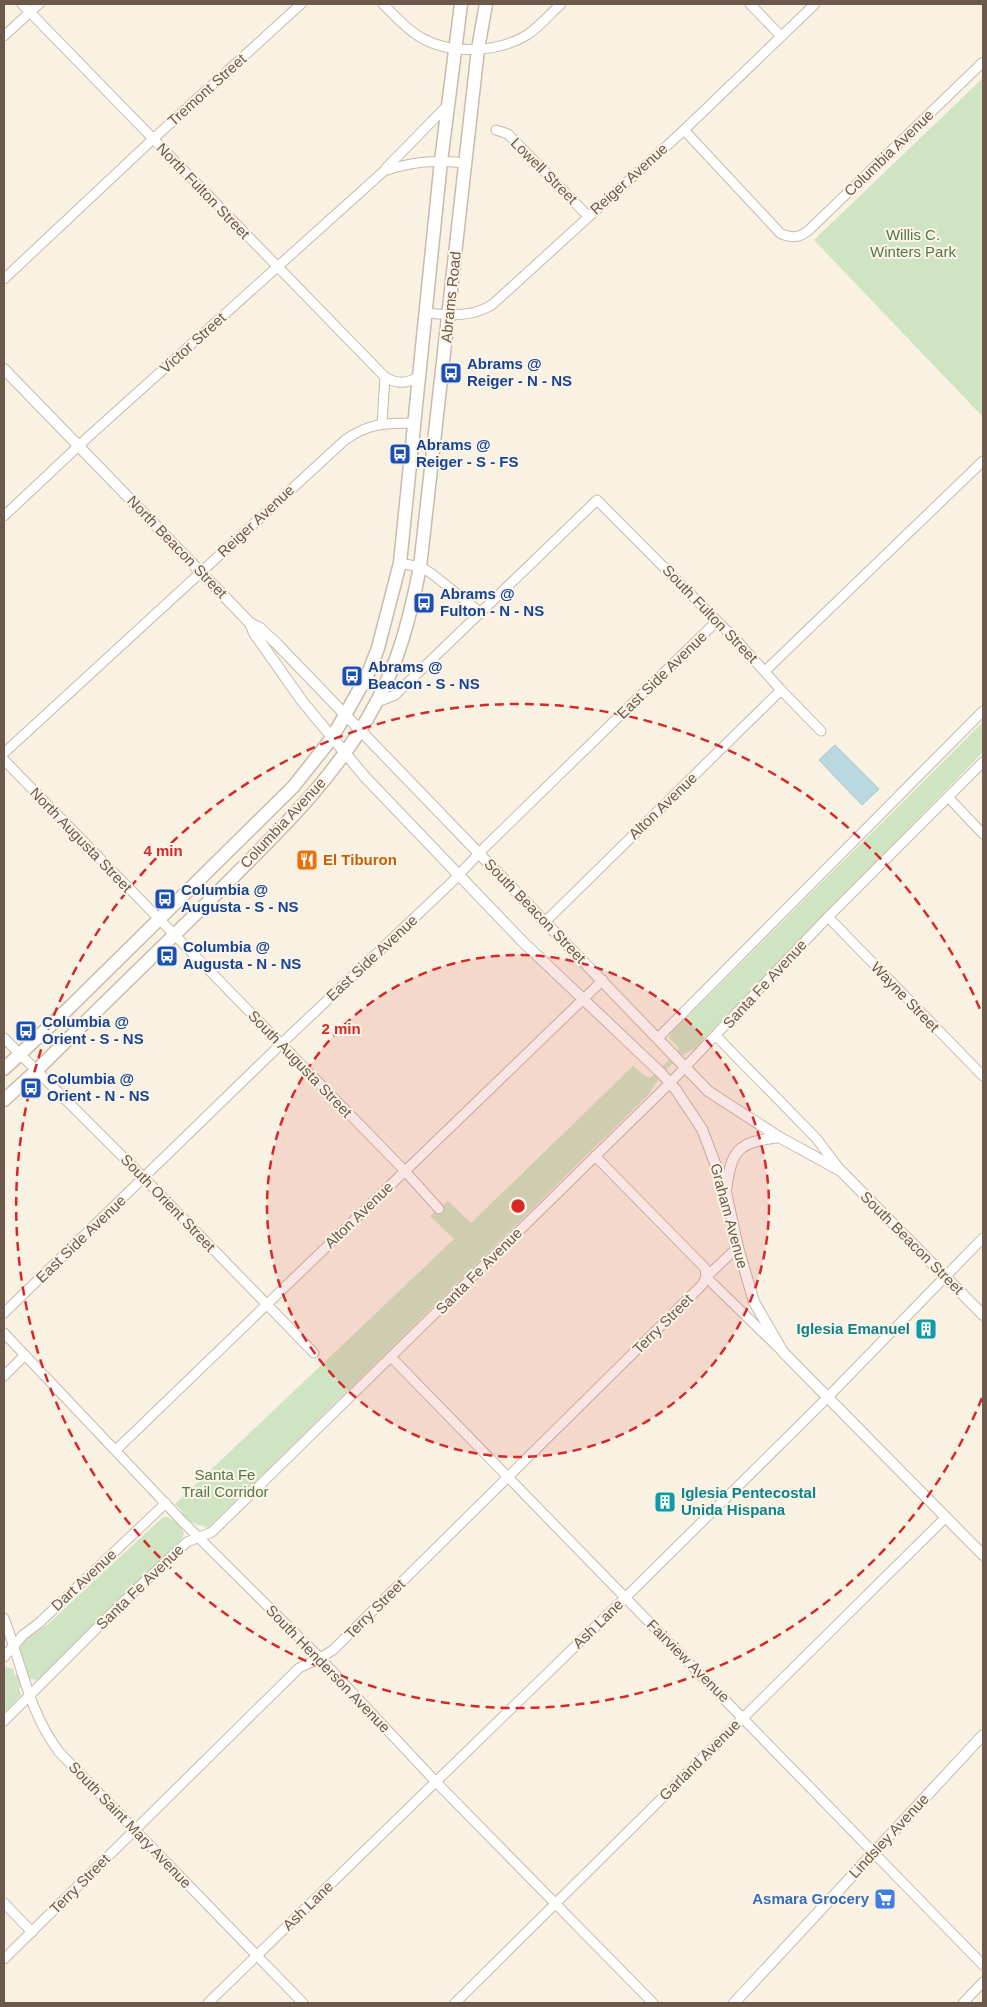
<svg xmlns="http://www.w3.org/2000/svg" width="987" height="2007" viewBox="0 0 987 2007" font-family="Arial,sans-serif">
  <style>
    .green { fill: #cee4c3 }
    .water { fill: #b9d8df; stroke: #a1c6d0 }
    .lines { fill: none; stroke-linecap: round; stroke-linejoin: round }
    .minor-casing { stroke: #c8b9ab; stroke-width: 11 }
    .tertiary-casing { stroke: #c8b9ab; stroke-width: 12 }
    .secondary-casing { stroke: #cbbaa9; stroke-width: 15 }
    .minor { stroke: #fff; stroke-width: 9 }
    .tertiary { stroke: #fff; stroke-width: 10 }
    .secondary { stroke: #fff; stroke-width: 12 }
    .ring { fill: none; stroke: #d62828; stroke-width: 2.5; stroke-dasharray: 9 6 }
    .labels { text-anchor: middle; stroke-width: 4; stroke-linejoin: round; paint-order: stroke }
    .street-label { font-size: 15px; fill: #6d594c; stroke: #fcf5e7 }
    .park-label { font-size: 15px; fill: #547848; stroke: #fcf5e7 }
    .transit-label { font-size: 15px; font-weight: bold; fill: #164399; stroke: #fcf5e7; text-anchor: start }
    .food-label { font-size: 15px; font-weight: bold; fill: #c56008; stroke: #fcf5e7; text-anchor: start }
    .culture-label { font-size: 15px; font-weight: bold; fill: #0d838f; stroke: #fcf5e7; text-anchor: end }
    .shop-label { font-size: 15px; font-weight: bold; fill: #366cbe; stroke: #fcf5e7; text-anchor: end }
    .centre { fill: #d62828; stroke: #fcf5e7; stroke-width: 2.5 }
    .ring-label { font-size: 15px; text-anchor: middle; font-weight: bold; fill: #d62828; stroke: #fcf5e7; stroke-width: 4; stroke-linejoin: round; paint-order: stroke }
  </style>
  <rect width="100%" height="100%" fill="#f9f1e2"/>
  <g class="green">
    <polygon points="983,78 983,417 814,240"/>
    <path d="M983 722V752L694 1049C676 1057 659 1075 650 1093L208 1528 190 1522 182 1530 184 1533 182 1539 39 1680 30 1679 19 1688 21 1695 4 1713V1666L13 1669 15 1676 24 1667 20 1650 21 1643 48 1624 163 1517H168L174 1521 183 1512 175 1504 454 1239 430 1216 448 1201 471 1223 633 1066 645 1076 650 1078 679 1050 678 1047 669 1038 672 1032Z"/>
  </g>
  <polygon class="water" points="835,745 879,789 862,805 819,760"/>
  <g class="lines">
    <g class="minor-casing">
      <g id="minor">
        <path d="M22 4 385 377C397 384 406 384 418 377"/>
        <path d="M383 4C394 15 406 29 420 37 450 55 497 53 527 35 539 27 550 14 561 4"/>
        <polyline points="750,4 781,36"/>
        <polyline points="4,36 39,4"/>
        <polyline points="496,130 508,134 588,216"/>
        <path d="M684 130 781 234C793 238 798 238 808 231L983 62"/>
        <polyline points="386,168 447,106"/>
        <polyline points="4,279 153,139 301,4"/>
        <path d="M425 313C449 315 472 318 493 304L684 130 815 4"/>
        <polyline points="382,424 385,377"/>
        <path d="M4 516 87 438 384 171C413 161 435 160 465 163"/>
        <polyline points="400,563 420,567 431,573 481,613"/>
        <polyline points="765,671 983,461"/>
        <polyline points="377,702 395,695 597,500 740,644 781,690 821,731"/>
        <path d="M4 753 345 440C369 423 386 423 414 423"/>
        <polyline points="4,760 404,1170 439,1209"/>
        <polyline points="948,797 983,834"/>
        <polyline points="828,917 983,1076"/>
        <polyline points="546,921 781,690"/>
        <polyline points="716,1036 816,1138 841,1171"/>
        <polyline points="4,1038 144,1178 314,1353"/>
        <polyline points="658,1038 983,711"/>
        <polyline points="595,1156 705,1268 706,1277 781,1350"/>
        <polyline points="4,1313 281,1044 451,883 485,847 717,621"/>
        <polyline points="4,1333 183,1522 320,1658 436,1782 653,2003"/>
        <polyline points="391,1357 983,1965"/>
        <polyline points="4,1376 25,1355"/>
        <polyline points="116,1450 603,980"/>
        <path d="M4 1618C22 1665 28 1710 59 1752L303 2003"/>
        <polyline points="4,1657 23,1635 39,1623 166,1503"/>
        <polyline points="4,1721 124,1601 187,1542 212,1532 670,1083 828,917 983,762"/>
        <polyline points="4,1903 32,1932"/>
        <polyline points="4,1959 299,1668 320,1658 333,1650 702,1285 706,1277 738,1247"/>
        <polyline points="208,2003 625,1598 821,1404 983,1238"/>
        <polyline points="455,2003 946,1517"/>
        <polyline points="963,2003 983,1982"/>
      </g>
    </g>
    <g class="tertiary-casing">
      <g id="tertiary">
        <polyline points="4,369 250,623 254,633 302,701 365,777 523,942 661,1073 676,1090 702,1129 726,1192 738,1247 754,1302 783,1352 983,1555"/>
        <polyline points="250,623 260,628 277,644 708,1091 779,1137 841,1171 983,1315"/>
        <path d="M726 1190C732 1149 737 1143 779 1137"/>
        <polyline points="734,2003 983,1735"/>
      </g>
    </g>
    <g class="secondary-casing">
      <g id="secondary">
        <polyline points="4,1069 70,1007 293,787 332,738 368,674 378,648 400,563 441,161 461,4"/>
        <path d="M4 1100 36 1071C94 1013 153 956 211 899 271 839 336 779 376 703 399 662 411 613 420 567L478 49 486 4"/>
      </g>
    </g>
    <use href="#minor" class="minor"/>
    <use href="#tertiary" class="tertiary"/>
    <use href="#secondary" class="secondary"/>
  </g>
  <circle cx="518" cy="1206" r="251" fill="#d62828" fill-opacity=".12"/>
  <g class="ring">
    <circle cx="518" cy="1206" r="251"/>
    <path d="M982 1398A502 502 0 1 1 982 1014"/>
  </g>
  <defs>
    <g id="bus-square" transform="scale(1.125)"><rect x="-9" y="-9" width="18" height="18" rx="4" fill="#1a4fb4" stroke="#fcf5e7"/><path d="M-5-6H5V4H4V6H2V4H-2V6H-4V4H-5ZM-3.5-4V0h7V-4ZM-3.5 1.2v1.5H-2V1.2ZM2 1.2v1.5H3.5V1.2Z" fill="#fff"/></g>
    <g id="restaurant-square" transform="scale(1.125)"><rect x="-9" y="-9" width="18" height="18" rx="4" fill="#e8710a" stroke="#fcf5e7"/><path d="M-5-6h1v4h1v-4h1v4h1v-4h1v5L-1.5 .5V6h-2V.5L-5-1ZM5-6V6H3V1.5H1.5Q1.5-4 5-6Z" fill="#fff"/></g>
    <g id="building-square" transform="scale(1.125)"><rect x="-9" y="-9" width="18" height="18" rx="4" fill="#0f9aa8" stroke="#fcf5e7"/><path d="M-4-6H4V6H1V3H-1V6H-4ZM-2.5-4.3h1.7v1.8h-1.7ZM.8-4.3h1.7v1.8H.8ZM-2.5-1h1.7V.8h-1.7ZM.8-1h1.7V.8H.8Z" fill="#fff"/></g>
    <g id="supermarket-square" transform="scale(1.125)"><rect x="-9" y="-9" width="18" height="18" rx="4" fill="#3f7fe0" stroke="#fcf5e7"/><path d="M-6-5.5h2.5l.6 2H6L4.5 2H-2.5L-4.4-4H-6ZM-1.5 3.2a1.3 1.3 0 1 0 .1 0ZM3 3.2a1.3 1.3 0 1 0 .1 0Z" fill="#fff"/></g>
  </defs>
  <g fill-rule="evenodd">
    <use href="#bus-square" x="451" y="373"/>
    <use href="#bus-square" x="400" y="454"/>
    <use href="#bus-square" x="424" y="603"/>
    <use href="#bus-square" x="352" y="676"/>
    <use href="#restaurant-square" x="307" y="860"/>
    <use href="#bus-square" x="165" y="899"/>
    <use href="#bus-square" x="167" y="956"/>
    <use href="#bus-square" x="26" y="1031"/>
    <use href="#bus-square" x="31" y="1088"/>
    <use href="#building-square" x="926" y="1329"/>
    <use href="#building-square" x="665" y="1502"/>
    <use href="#supermarket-square" x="885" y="1899"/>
  </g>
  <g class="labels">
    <g class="street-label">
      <text transform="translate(207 90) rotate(-42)" y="5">Tremont Street</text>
      <text transform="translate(889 153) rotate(-44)" y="5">Columbia Avenue</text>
      <text transform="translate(544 171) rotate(45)" y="5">Lowell Street</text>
      <text transform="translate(629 179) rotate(-42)" y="5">Reiger Avenue</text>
      <text transform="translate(203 191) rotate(46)" y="5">North Fulton Street</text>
      <text transform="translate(451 297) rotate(-84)" y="5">Abrams Road</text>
      <text transform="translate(193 343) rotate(-42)" y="5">Victor Street</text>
      <text transform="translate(256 521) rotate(-43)" y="5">Reiger Avenue</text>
      <text transform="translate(177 547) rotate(46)" y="5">North Beacon Street</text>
      <text transform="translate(710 614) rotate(46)" y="5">South Fulton Street</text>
      <text transform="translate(662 675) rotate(-44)" y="5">East Side Avenue</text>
      <text transform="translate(663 806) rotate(-44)" y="5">Alton Avenue</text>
      <text transform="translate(283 823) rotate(-47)" y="5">Columbia Avenue</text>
      <text transform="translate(81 840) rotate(46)" y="5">North Augusta Street</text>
      <text transform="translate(535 911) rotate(46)" y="5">South Beacon Street</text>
      <text transform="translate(372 958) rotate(-43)" y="5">East Side Avenue</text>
      <text transform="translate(765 984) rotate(-47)" y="5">Santa Fe Avenue</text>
      <text transform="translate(905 997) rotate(46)" y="5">Wayne Street</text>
      <text transform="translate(300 1064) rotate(46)" y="5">South Augusta Street</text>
      <text transform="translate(168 1203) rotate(46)" y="5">South Orient Street</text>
      <text transform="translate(359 1215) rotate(-44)" y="5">Alton Avenue</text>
      <text transform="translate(729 1216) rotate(75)" y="5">Graham Avenue</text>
      <text transform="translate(81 1239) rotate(-44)" y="5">East Side Avenue</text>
      <text transform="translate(912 1243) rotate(45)" y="5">South Beacon Street</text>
      <text transform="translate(479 1271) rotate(-45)" y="5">Santa Fe Avenue</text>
      <text transform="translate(663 1324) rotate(-45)" y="5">Terry Street</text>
      <text transform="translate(84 1580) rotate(-43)" y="5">Dart Avenue</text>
      <text transform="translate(140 1587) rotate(-44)" y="5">Santa Fe Avenue</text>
      <text transform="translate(375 1609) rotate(-45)" y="5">Terry Street</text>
      <text transform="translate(598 1624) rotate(-44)" y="5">Ash Lane</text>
      <text transform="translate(688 1661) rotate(45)" y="5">Fairview Avenue</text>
      <text transform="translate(328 1669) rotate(46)" y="5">South Henderson Avenue</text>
      <text transform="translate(700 1760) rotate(-45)" y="5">Garland Avenue</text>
      <text transform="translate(130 1825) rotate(46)" y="5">South Saint Mary Avenue</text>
      <text transform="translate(889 1836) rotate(-47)" y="5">Lindsley Avenue</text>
      <text transform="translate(80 1884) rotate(-45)" y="5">Terry Street</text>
      <text transform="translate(308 1906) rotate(-44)" y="5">Ash Lane</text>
    </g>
    <g class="park-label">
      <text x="913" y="240">Willis C.<tspan x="913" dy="17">Winters Park</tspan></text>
      <text x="225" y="1480">Santa Fe<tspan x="225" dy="17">Trail Corridor</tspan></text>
    </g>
    <g class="transit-label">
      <text x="467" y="369">Abrams @<tspan x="467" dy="17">Reiger - N - NS</tspan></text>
      <text x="416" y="450">Abrams @<tspan x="416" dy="17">Reiger - S - FS</tspan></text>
      <text x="440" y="599">Abrams @<tspan x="440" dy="17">Fulton - N - NS</tspan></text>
      <text x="368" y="672">Abrams @<tspan x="368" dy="17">Beacon - S - NS</tspan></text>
      <text x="181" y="895">Columbia @<tspan x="181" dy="17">Augusta - S - NS</tspan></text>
      <text x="183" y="952">Columbia @<tspan x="183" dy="17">Augusta - N - NS</tspan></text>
      <text x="42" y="1027">Columbia @<tspan x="42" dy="17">Orient - S - NS</tspan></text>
      <text x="47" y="1084">Columbia @<tspan x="47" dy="17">Orient - N - NS</tspan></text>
    </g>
    <g class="food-label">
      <text x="323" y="865">El Tiburon</text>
    </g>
    <g class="culture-label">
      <text x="910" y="1334">Iglesia Emanuel</text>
      <text x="681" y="1498" text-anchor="start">Iglesia Pentecostal<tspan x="681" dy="17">Unida Hispana</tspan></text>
    </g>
    <g class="shop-label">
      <text x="869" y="1904">Asmara Grocery</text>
    </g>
  </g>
  <circle cx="518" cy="1206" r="8" class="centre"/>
  <g class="ring-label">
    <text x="163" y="856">4 min</text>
    <text x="341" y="1034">2 min</text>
  </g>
  <rect width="987" height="2007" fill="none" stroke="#6d594c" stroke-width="10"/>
</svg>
